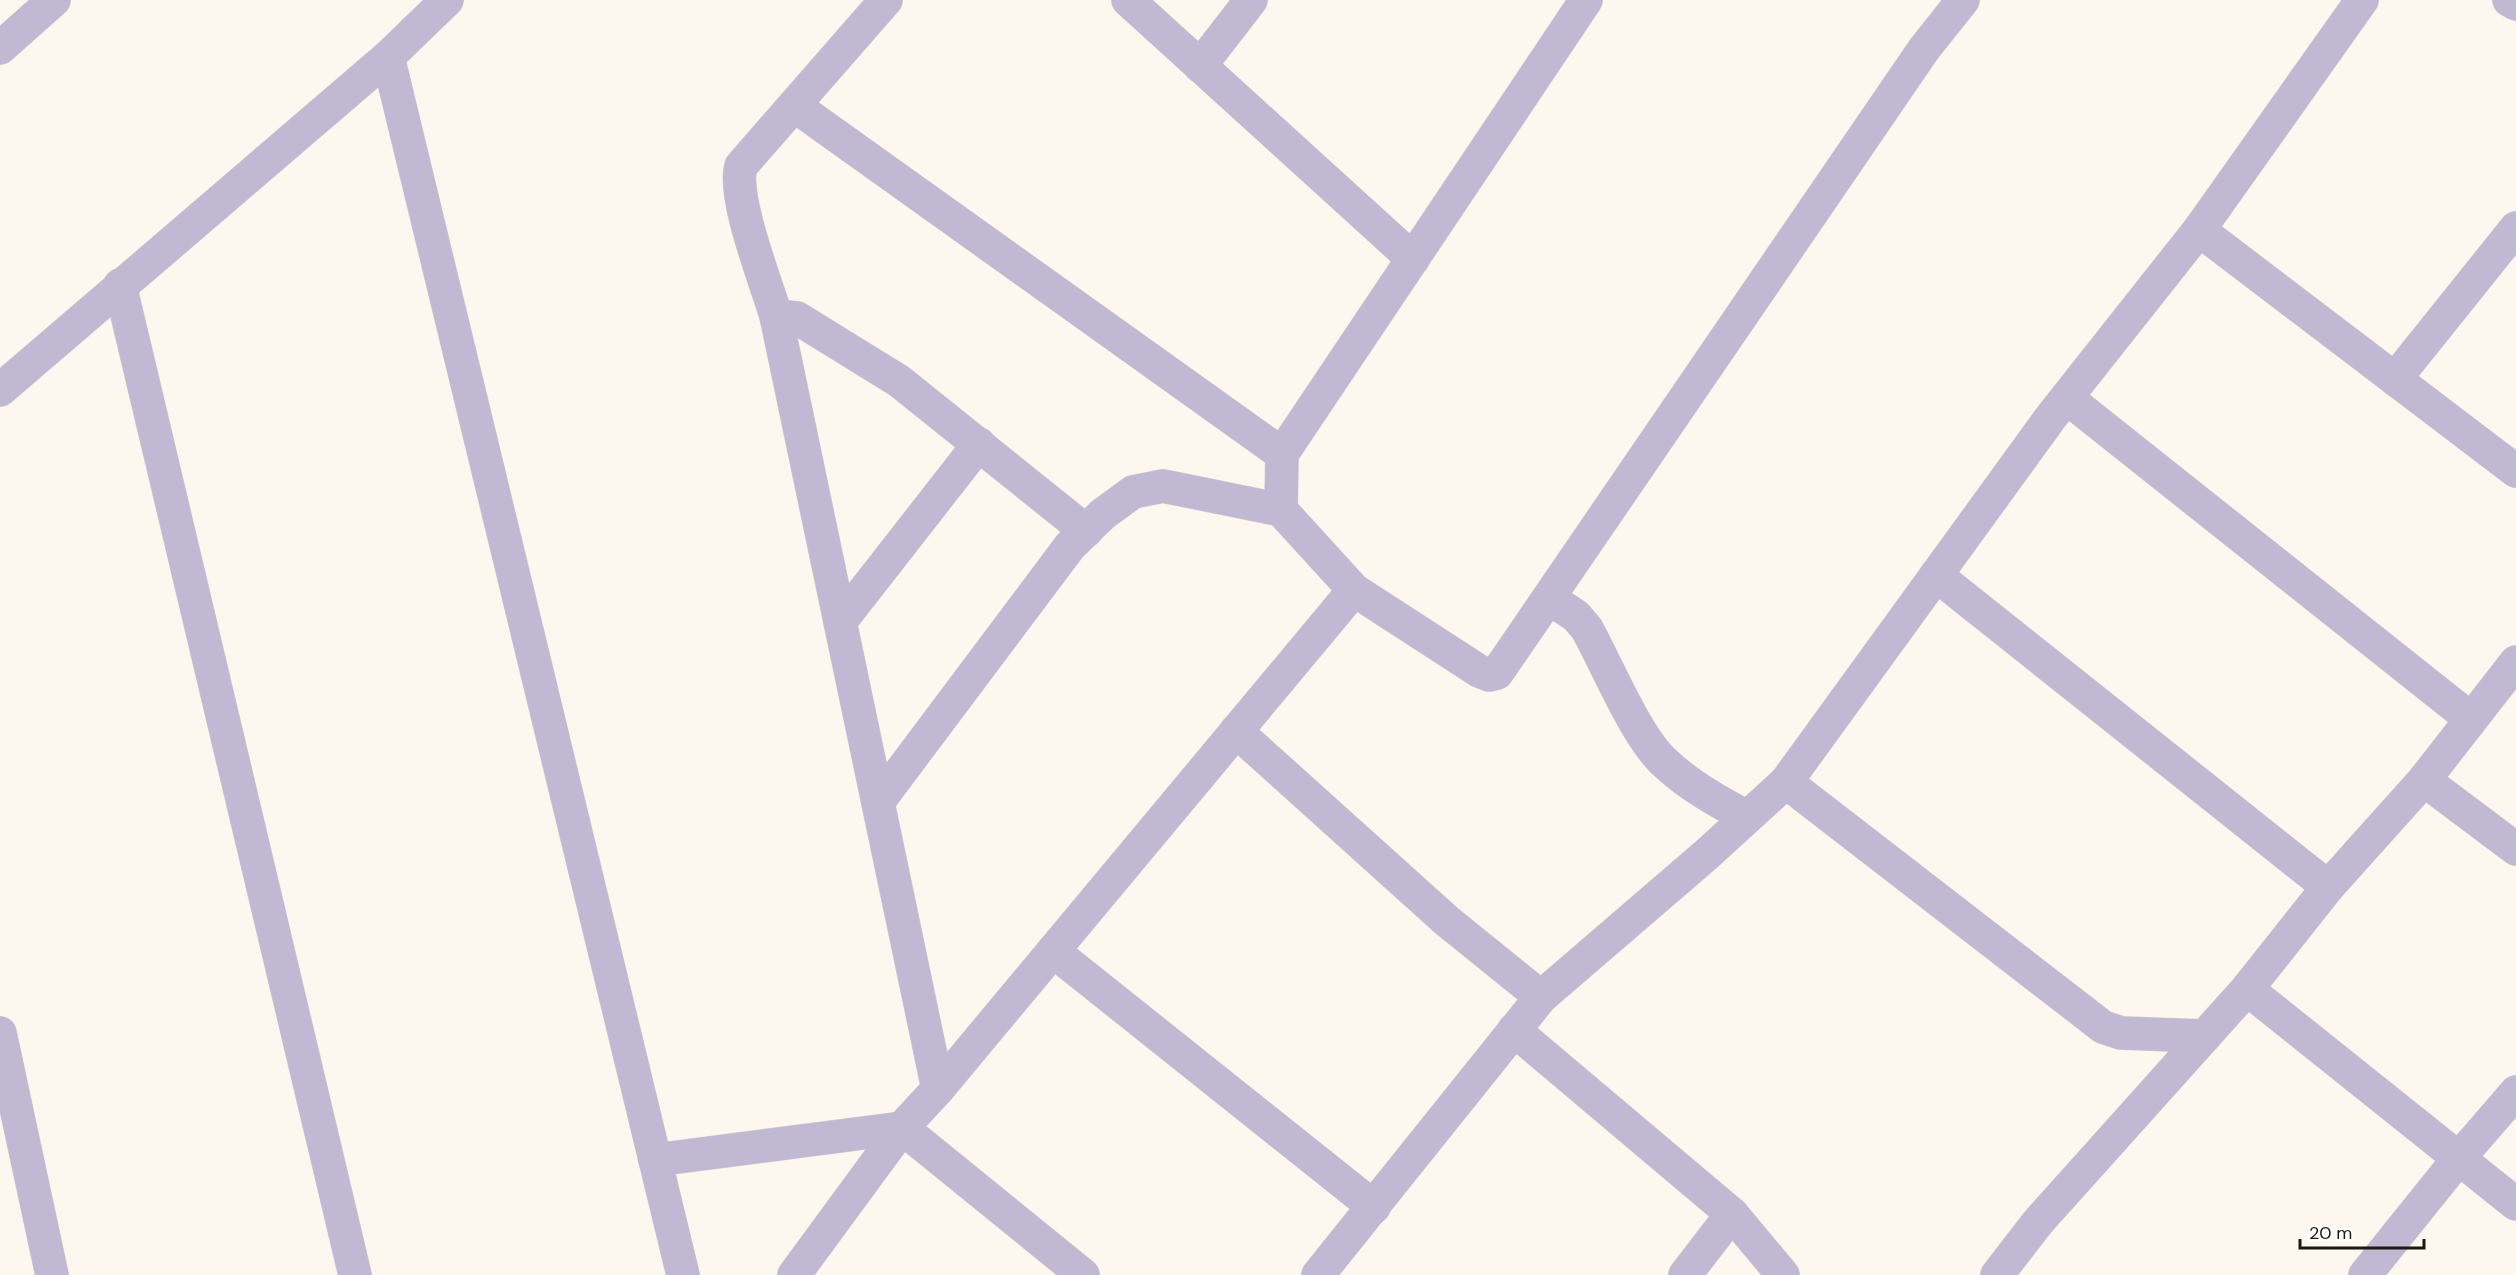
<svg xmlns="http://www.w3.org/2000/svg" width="2516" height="1275" viewBox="0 0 2516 1275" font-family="'DM Sans',sans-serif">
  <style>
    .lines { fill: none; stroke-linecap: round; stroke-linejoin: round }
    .minor-casing { stroke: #d9d3cc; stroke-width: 34 }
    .minor { stroke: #c1b8d4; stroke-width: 33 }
  </style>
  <rect width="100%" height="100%" fill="#fdf7f0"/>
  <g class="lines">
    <g class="minor-casing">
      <g id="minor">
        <path d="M886 0 741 166C732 197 766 282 776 316L938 1089"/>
        <polyline points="1128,0 1413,259"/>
        <polyline points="2509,0 2516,4"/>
        <polyline points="0,48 54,0"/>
        <polyline points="388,57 683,1275"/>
        <polyline points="1200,66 1251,0"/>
        <polyline points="795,106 1282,454"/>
        <polyline points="2199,230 2516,471"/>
        <polyline points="120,285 355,1275"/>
        <polyline points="776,316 797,318 899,381 1086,531"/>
        <polyline points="2395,379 2516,228"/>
        <polyline points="0,390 388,57 447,0"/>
        <polyline points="2067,398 2471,719"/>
        <polyline points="1281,510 1282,454 1586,0"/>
        <polyline points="1936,575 2328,887"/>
        <path d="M1549 598 1576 616 1587 629C1607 665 1635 734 1663 761 1688 785 1717 801 1747 817"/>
        <polyline points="840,622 979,444"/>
        <polyline points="1236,731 1447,921 1541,997"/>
        <polyline points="2424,780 2516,849"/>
        <polyline points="1786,782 2103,1027 2121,1033 2205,1036"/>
        <polyline points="878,802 1070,546 1103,514 1133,492 1163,486 1281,510 1354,590 1479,671 1489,675 1497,673 1924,49 1963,0"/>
        <polyline points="1053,951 1374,1207"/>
        <polyline points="2247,989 2516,1204"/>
        <polyline points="1514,1030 1732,1214 1783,1275"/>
        <polyline points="0,1033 52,1275"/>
        <polyline points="655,1160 902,1128 1083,1275"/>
        <polyline points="794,1275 902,1128 938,1089 1354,590"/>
        <polyline points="1318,1275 1541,997 1706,855 1786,782 2051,417 2199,230 2362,0"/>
        <polyline points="1685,1275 1732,1214"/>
        <polyline points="1997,1275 2038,1222 2247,989 2328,887 2424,780 2516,662"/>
        <polyline points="2365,1275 2459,1158 2516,1092"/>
      </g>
    </g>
    <use href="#minor" class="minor"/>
  </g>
  <path d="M2300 1239v9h124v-9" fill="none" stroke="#1d1812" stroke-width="3"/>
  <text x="2309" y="1239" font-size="18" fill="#1d1812" stroke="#ffffff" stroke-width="4.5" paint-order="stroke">20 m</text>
</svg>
